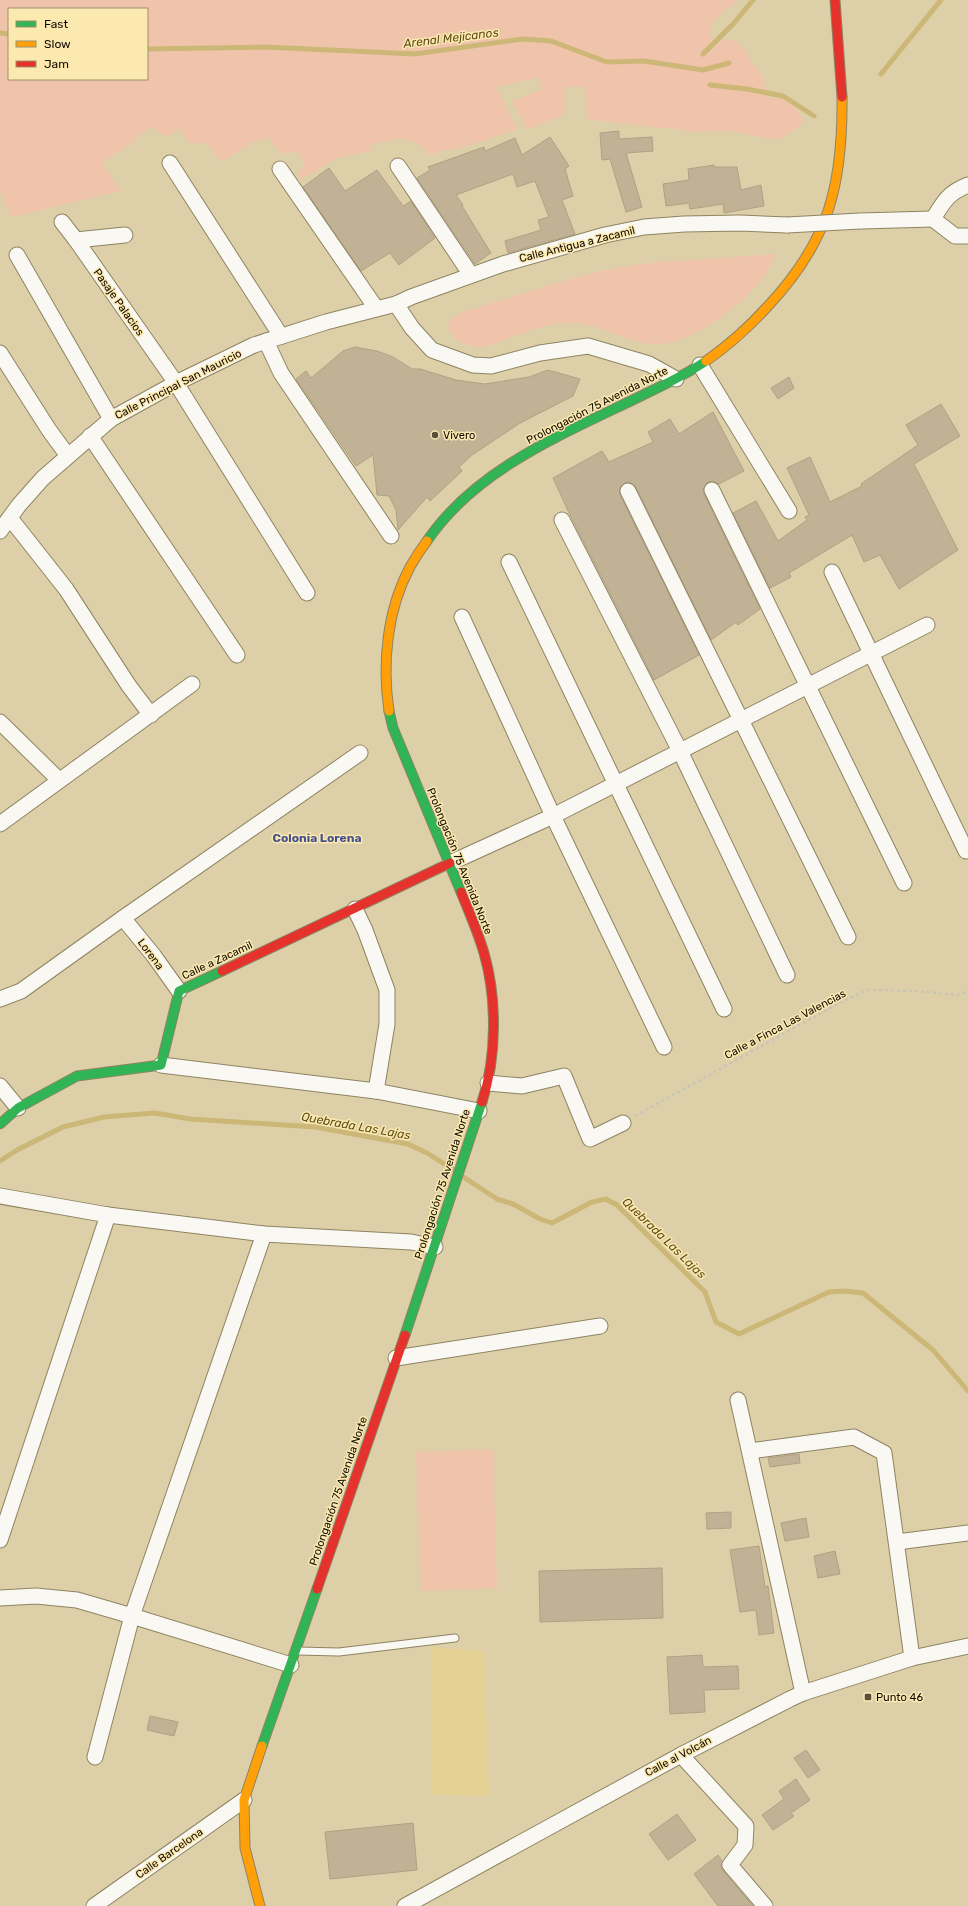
<svg xmlns="http://www.w3.org/2000/svg" width="968" height="1906" viewBox="0 0 968 1906" font-family="Rubik,sans-serif">
  <style>
    .built { fill: #e6d194 }
    .green { fill: #efc4ab; fill-rule: evenodd }
    .lines { fill: none; stroke-linecap: round; stroke-linejoin: round }
    .stream { stroke: #ccb777; stroke-width: 5 }
    .building { fill: #c2b295; stroke: #b0a185 }
    .lane-casing { stroke: #8e8462; stroke-width: 9 }
    .street-casing { stroke: #8e8462; stroke-width: 17 }
    .fast-casing { stroke: #8e8462; stroke-width: 11 }
    .slow-casing { stroke: #8e8462; stroke-width: 11 }
    .jam-casing { stroke: #8e8462; stroke-width: 11 }
    .path { stroke: #c9c4b9; stroke-width: 2.5; stroke-dasharray: 3 3; stroke-linecap: butt }
    .lane { stroke: #faf8f2; stroke-width: 7 }
    .street { stroke: #faf8f2; stroke-width: 15 }
    .fast { stroke: #30b455; stroke-width: 9 }
    .slow { stroke: #ff9f0a; stroke-width: 9 }
    .jam { stroke: #e5322d; stroke-width: 9 }
    .street-bridge-casing { stroke: #8e8462; stroke-width: 17; stroke-linecap: butt }
    .street-bridge { stroke: #faf8f2; stroke-width: 15 }
    .poi-dot { fill: #584f3b; stroke: #fce9b0; stroke-width: 1.5 }
    .labels { text-anchor: middle; stroke-width: 3; stroke-linejoin: round; paint-order: stroke }
    .street-label { font-size: 11px; fill: #110a00; stroke: #fce9b0 }
    .poi-label { font-size: 11px; fill: #110a00; stroke: #fce9b0; text-anchor: start }
    .water-label { font-size: 12px; font-style: italic; fill: #5f4e16; stroke: #fce9b0 }
    .neighbourhood-label { font-size: 12px; font-weight: bold; fill: #44538f; stroke: #fce9b0 }
  </style>
  <rect width="100%" height="100%" fill="#ddd0a9"/>
  <polygon class="built" points="432,1647 484,1651 489,1796 432,1795"/>
  <g class="green">
    <path d="M0 0H738C727 11 705 21 711 38L736 41 741 45 746 50 751 62 756 67 762 76 768 98C772 99 773 98 777 98 790 99 803 112 803 124L780 140 727 131 697 132 587 119 584 87H565V114L527 130 512 101 541 90 540 77 497 87 517 129 462 148 443 150 430 155C410 132 397 140 370 144L373 150 335 159 301 180C297 172 300 169 305 163L297 151C280 156 280 153 270 139L248 142 249 145 221 162 207 143 190 144 179 128 168 136 159 133 153 127 134 139 135 142 102 162 121 191 11 217 0 191ZM9 9H147V79H9Z"/>
    <path d="M776 254C772 262 768 270 763 278 741 306 687 349 649 344 622 341 597 322 570 323 549 323 528 331 509 338 501 341 494 345 486 347 476 348 459 345 453 336 449 330 448 325 451 319L460 313 552 284 601 271 628 266 660 262Z"/>
    <polygon points="493,1449 497,1588 421,1591 416,1452"/>
  </g>
  <g class="lines">
    <g class="stream">
      <polyline points="0,33 9,34"/>
      <polyline points="147,49 266,47 415,54 522,39 551,41 607,62 644,61 703,70 729,63"/>
      <polyline points="703,54 734,23 753,0"/>
      <polyline points="881,74 941,0"/>
      <polyline points="710,85 747,89 783,96 814,116"/>
      <polyline points="0,1161 17,1150 63,1127 104,1117 155,1113 190,1119 315,1127 408,1144 427,1153 454,1170"/>
      <polyline points="462,1176 497,1199 513,1204 540,1219 552,1223 592,1202 606,1199 617,1205 705,1292 716,1322 739,1334 829,1292 844,1291 863,1293 933,1350 968,1391"/>
    </g>
  </g>
  <g class="building">
    <polygon points="619,131 619,139 652,137 653,151 626,153 642,207 626,212 610,159 602,160 600,133"/>
    <polygon points="550,137 569,166 565,169 573,196 562,200 575,234 508,253 505,241 541,230 538,220 549,217 535,181 517,187 513,174 456,195 463,205 462,206 491,253 475,264 417,178 430,170 428,167 484,147 485,151 515,138 522,155"/>
    <polygon points="714,165 714,167 737,167 741,190 761,185 764,206 724,213 723,204 690,209 689,203 666,206 663,184 689,180 688,169"/>
    <polygon points="329,168 345,191 377,170 403,206 411,201 435,238 399,265 390,253 361,271 303,187"/>
    <polygon points="355,347 377,351 393,357 412,369 420,369 456,380 485,384 529,377 548,370 580,379 573,396 520,423 472,455 459,467 462,471 430,501 427,497 398,530 396,510 389,496 377,495 373,455 356,466 296,379 306,371 311,378 343,351"/>
    <polygon points="789,377 794,388 778,399 771,388"/>
    <polygon points="941,404 960,436 914,464 958,550 899,589 880,555 864,562 852,535 789,573 791,577 770,588 733,513 756,501 778,541 807,520 805,517 809,515 787,468 810,457 830,502 862,486 861,484 918,445 906,425"/>
    <polygon points="713,412 744,471 719,484 713,481 708,482 703,489 704,494 760,609 738,625 736,622 711,640 636,487 629,482 624,483 619,490 620,495 699,655 654,680 570,515 553,478 602,451 609,462 653,442 648,432 670,419 679,434"/>
    <polygon points="799,1454 800,1463 770,1467 768,1458"/>
    <polygon points="731,1512 731,1528 707,1529 706,1513"/>
    <polygon points="806,1518 809,1537 785,1541 781,1523"/>
    <polygon points="759,1546 765,1587 768,1586 774,1633 759,1635 756,1610 740,1612 730,1550"/>
    <polygon points="835,1551 840,1574 818,1578 814,1556"/>
    <polygon points="662,1568 663,1618 540,1622 539,1571"/>
    <polygon points="702,1655 703,1667 738,1666 739,1689 704,1690 705,1712 670,1714 667,1657"/>
    <polygon points="150,1716 178,1722 174,1736 147,1730"/>
    <polygon points="806,1750 820,1770 808,1778 794,1758"/>
    <polygon points="796,1779 810,1800 791,1813 794,1816 773,1830 762,1815 784,1799 779,1791"/>
    <polygon points="677,1814 696,1840 668,1860 649,1834"/>
    <polygon points="413,1823 417,1870 330,1879 325,1832"/>
    <polygon points="718,1855 722,1861 721,1867 723,1871 753,1906 718,1906 694,1874"/>
  </g>
  <g class="lines">
    <g class="lane-casing">
      <polyline id="lane" points="298,1651 339,1652 455,1638"/>
    </g>
    <g class="street-casing">
      <g id="street">
        <polyline points="170,163 281,336"/>
        <polyline points="398,166 471,275"/>
        <polyline points="280,169 376,308"/>
        <path d="M933 219C944 201 948 193 968 185"/>
        <polyline points="933,219 955,236 968,236"/>
        <polyline points="860,221 933,219"/>
        <polyline points="62,222 76,240 176,383 307,593"/>
        <polyline points="76,240 125,235"/>
        <polyline points="17,255 111,419"/>
        <polyline points="396,304 412,328 432,350 473,365 491,366 540,353 588,346 649,364 676,379"/>
        <polyline points="266,341 281,373 391,536"/>
        <polyline points="0,353 49,430 68,456"/>
        <polyline points="700,365 789,511"/>
        <polyline points="90,436 237,655"/>
        <polyline points="712,490 904,883"/>
        <polyline points="628,491 848,937"/>
        <polyline points="10,518 66,589 129,686 151,715"/>
        <polyline points="562,520 680,751 787,975"/>
        <polyline points="0,531 19,505 43,478 111,419 176,383 254,345 326,322 396,304 411,297 503,264 605,235 644,227 684,224 740,223 787,225"/>
        <polyline points="509,562 724,1009"/>
        <polyline points="832,572 966,851"/>
        <polyline points="462,617 553,816 664,1047"/>
        <polyline points="0,722 59,780"/>
        <polyline points="0,824 192,684"/>
        <polyline points="450,863 553,816 927,625"/>
        <polyline points="355,909 365,930 387,990 387,1024 376,1091"/>
        <polyline points="123,918 154,956 179,991"/>
        <polyline points="0,999 21,991 123,918 360,753"/>
        <polyline points="161,1065 376,1091 479,1111"/>
        <polyline points="488,1083 522,1086 564,1076 590,1139 623,1123"/>
        <polyline points="0,1086 18,1108"/>
        <polyline points="0,1196 108,1215 264,1234 411,1242 435,1247"/>
        <polyline points="396,1358 600,1326"/>
        <polyline points="738,1400 803,1693"/>
        <polyline points="750,1451 854,1437 884,1453 912,1658"/>
        <polyline points="0,1540 108,1215"/>
        <polyline points="897,1542 968,1533"/>
        <polyline points="0,1598 36,1596 77,1600 132,1616 291,1665"/>
        <polyline points="681,1755 746,1826 745,1845 730,1865 765,1906"/>
        <polyline points="95,1757 132,1616 264,1234"/>
        <polyline points="94,1906 244,1800"/>
        <polyline points="405,1906 681,1755 790,1699 803,1693 912,1658 968,1646"/>
      </g>
    </g>
    <g class="fast-casing">
      <g id="fast">
        <path d="M427 541C477 467 568 432 645 394 666 384 687 374 706 361"/>
        <polyline points="389,711 393,728 461,892"/>
        <polyline points="0,1124 18,1108 77,1076 161,1065 179,991 222,971"/>
        <polyline points="405,1335 482,1102"/>
        <polyline points="262,1746 317,1589"/>
      </g>
    </g>
    <g class="slow-casing">
      <g id="slow">
        <path d="M706 361C729 345 749 327 768 306 829 241 843 185 842 97"/>
        <path d="M389 711C382 663 387 610 410 567 415 558 421 549 427 541"/>
        <polyline points="260,1906 245,1848 244,1800 262,1746"/>
      </g>
    </g>
    <g class="jam-casing">
      <g id="jam">
        <polyline points="835,0 842,97"/>
        <path d="M461 892C469 912 478 932 484 953 497 998 497 1057 482 1102"/>
        <polyline points="222,971 450,863"/>
        <polyline points="317,1589 405,1335"/>
      </g>
    </g>
    <polyline class="path" points="635,1116 841,1002 868,990 916,991 957,995 968,991"/>
    <use href="#lane" class="lane"/>
    <use href="#street" class="street"/>
    <use href="#fast" class="fast"/>
    <use href="#slow" class="slow"/>
    <use href="#jam" class="jam"/>
    <g class="street-bridge-casing">
      <polyline id="street-bridge" points="787,225 860,221"/>
    </g>
    <use href="#street-bridge" class="street-bridge"/>
  </g>
  <g class="poi-dot">
    <circle cx="435" cy="435" r="4"/>
    <rect x="864" y="1693" width="8" height="8" rx="2"/>
  </g>
  <g class="labels">
    <g class="street-label">
      <text transform="translate(577 244) rotate(-14)" y="4">Calle Antigua a Zacamil</text>
      <text transform="translate(119 302) rotate(55)" y="4">Pasaje Palacios</text>
      <text transform="translate(178 384) rotate(-27)" y="4">Calle Principal San Mauricio</text>
      <text transform="translate(597 405) rotate(-27)" y="4">Prolongación 75 Avenida Norte</text>
      <text transform="translate(460 861) rotate(68)" y="4">Prolongación 75 Avenida Norte</text>
      <text transform="translate(151 954) rotate(53)" y="4">Lorena</text>
      <text transform="translate(217 960) rotate(-25)" y="4">Calle a Zacamil</text>
      <text transform="translate(785 1024) rotate(-28)" y="4">Calle a Finca Las Valencias</text>
      <text transform="translate(442 1184) rotate(-72)" y="4">Prolongación 75 Avenida Norte</text>
      <text transform="translate(338 1491) rotate(-71)" y="4">Prolongación 75 Avenida Norte</text>
      <text transform="translate(678 1756) rotate(-28)" y="4">Calle al Volcán</text>
      <text transform="translate(169 1853) rotate(-35)" y="4">Calle Barcelona</text>
    </g>
    <g class="poi-label">
      <text x="443" y="439">Vivero</text>
      <text x="876" y="1701">Punto 46</text>
    </g>
    <g class="water-label">
      <text transform="translate(451 38) rotate(-7)" y="4">Arenal Mejicanos</text>
      <text transform="translate(356 1126) rotate(10)" y="4">Quebrada Las Lajas</text>
      <text transform="translate(664 1238) rotate(44)" y="4">Quebrada Las Lajas</text>
    </g>
    <g class="neighbourhood-label">
      <text x="317" y="842">Colonia Lorena</text>
    </g>
  </g>
  <rect x="8" y="8" width="140" height="72" fill="#fce9b0" stroke="#9e906a"/>
  <rect x="16" y="21" width="20" height="6" fill="#30b455" stroke="#9e906a"/>
  <text x="44" y="28" font-size="12" fill="#110a00">Fast</text>
  <rect x="16" y="41" width="20" height="6" fill="#ff9f0a" stroke="#9e906a"/>
  <text x="44" y="48" font-size="12" fill="#110a00">Slow</text>
  <rect x="16" y="61" width="20" height="6" fill="#e5322d" stroke="#9e906a"/>
  <text x="44" y="68" font-size="12" fill="#110a00">Jam</text>
</svg>
